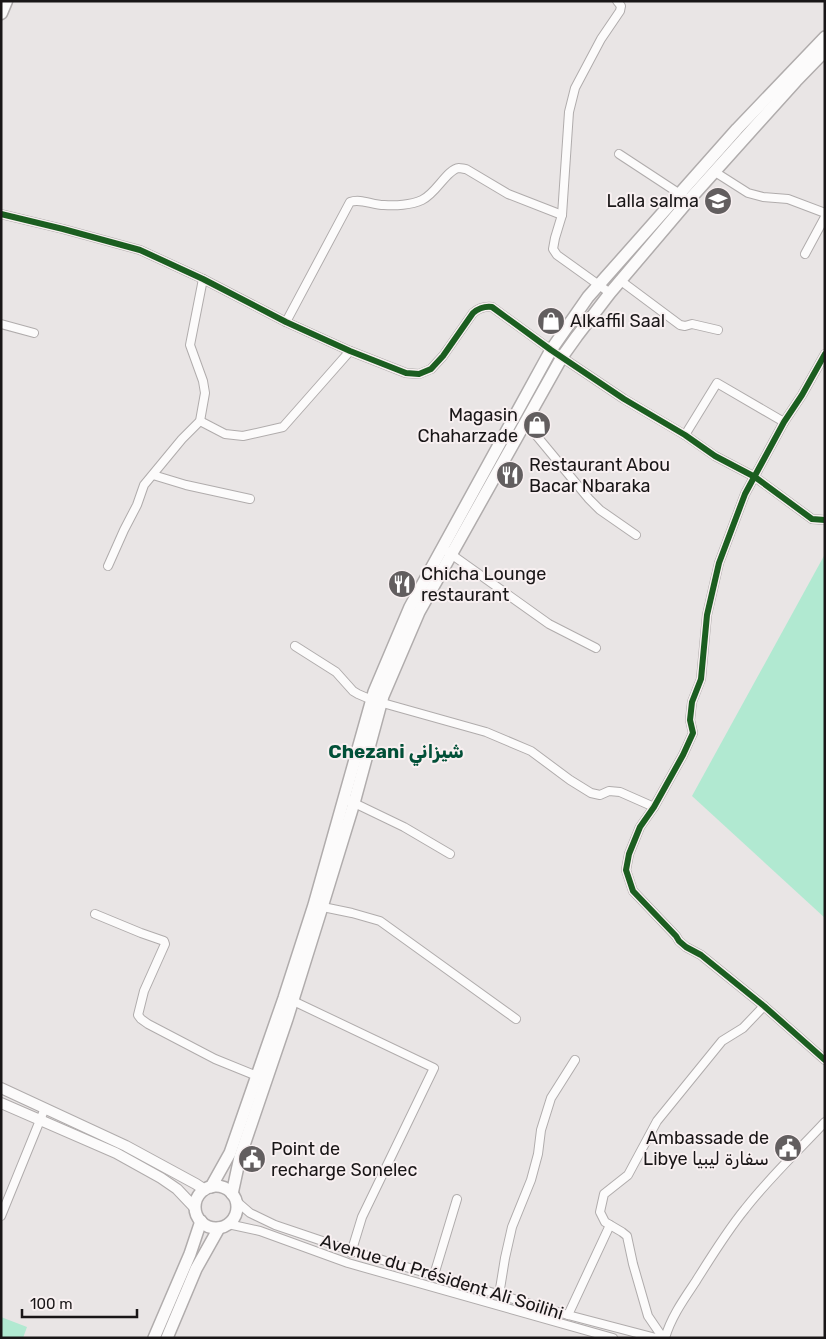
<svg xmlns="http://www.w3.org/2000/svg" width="826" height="1339" viewBox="0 0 826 1339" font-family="Rubik,Vazirmatn,sans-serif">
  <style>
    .green { fill: #b1e9d1 }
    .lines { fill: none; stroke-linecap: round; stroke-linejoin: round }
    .minor-casing { stroke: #b0acac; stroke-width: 10 }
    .tertiary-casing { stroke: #b0acac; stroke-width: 12 }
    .secondary-casing { stroke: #b0acac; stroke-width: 14 }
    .primary-casing { stroke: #b0acac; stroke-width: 15 }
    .minor { stroke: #fcfbfb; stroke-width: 8 }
    .tertiary { stroke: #fcfbfb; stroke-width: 10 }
    .secondary { stroke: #fcfbfb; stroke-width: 11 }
    .primary { stroke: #fcfbfb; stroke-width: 12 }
    .cycleway-casing { stroke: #f8f0f1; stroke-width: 9 }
    .cycleway { stroke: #1b5e20; stroke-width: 6 }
    .labels { text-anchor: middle; stroke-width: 4; stroke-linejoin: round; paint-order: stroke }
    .poi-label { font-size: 18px; fill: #191617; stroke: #f8f0f1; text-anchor: start }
    .street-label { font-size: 18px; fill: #191617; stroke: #f8f0f1 }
    .neighbourhood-label { font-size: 19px; font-weight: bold; fill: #025038; stroke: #f8f0f1 }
  </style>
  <rect width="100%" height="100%" fill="#e9e5e5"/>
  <g class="green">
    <polygon points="825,554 825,918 692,796"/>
    <polygon points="1,1317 27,1327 23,1338 1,1338"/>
  </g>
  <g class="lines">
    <g class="minor-casing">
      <g id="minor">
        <polyline points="619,154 683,196"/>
        <polyline points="715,172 748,193 763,197 788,199 825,213"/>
        <path d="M1 214 63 229 140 250 203 279 286 322 350 351 406 373 419 374 431 369 443 356 473 313C479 308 484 306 492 307L551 350 624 399 685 435 715 456 755 477 812 519 825 520"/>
        <polyline points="805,254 825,217"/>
        <polyline points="621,281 680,325 685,326 692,324 718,330"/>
        <polyline points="610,293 557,255 553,249 555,238 562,215 569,112 575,88 601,39 620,11 621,6 617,1"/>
        <path d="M286 322 350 202C361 198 372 205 384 205 395 206 411 205 422 200 436 194 447 169 459 168 461 168 464 169 466 169L508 194 562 215"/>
        <polyline points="1,324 34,333"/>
        <polyline points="825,354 802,395 784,422 745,494 719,563 707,615 701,679 692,702 690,720 693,733 683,755 654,807 640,827 629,854 626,870 633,891 676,936 679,941 686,947 701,955 764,1006 825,1060"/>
        <polyline points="200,421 225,434 243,436 283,427 350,351"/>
        <polyline points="526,423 589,499 600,510 636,535"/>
        <polyline points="685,435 717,383 784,422"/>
        <polyline points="153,475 186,485 250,499"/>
        <polyline points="448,552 549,624 596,648"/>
        <polyline points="108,566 124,530 137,505 144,485 182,439 200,421 205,393 203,381 190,345 203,279"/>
        <polyline points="295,646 336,672 353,691 358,694 372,700 486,732 531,751 570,780 591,793 600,795 609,791 620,792 654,807"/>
        <polyline points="350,801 404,827 450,854"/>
        <polyline points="318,906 352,913 380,921 516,1019"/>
        <polyline points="95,914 141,933 164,941 165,944 144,991 138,1015 141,1019 148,1024 215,1059 257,1076"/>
        <polyline points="289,999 434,1068 362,1217 351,1253"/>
        <polyline points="235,1200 250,1213 275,1225 352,1251 568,1315 656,1338"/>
        <polyline points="1,1216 45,1108"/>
        <polyline points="228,1224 260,1231 348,1263 613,1338"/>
        <polyline points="434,1275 457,1199"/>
        <polyline points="499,1295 505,1258 512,1227 531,1180 538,1154 541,1130 551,1098 575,1060"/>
        <polyline points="568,1315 610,1225"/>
        <polyline points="663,1338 648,1316 633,1264 627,1236 622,1232 605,1222 600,1212 604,1194 628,1175 657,1121 722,1041 743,1028 764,1006"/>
        <path d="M665 1338C671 1317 684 1299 696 1281 711 1257 727 1231 745 1209 769 1178 798 1151 825 1122"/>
      </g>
    </g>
    <g class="tertiary-casing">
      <g id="tertiary">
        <polyline points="1,1088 126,1146 196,1184 205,1190"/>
        <polyline points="1,1103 116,1153 161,1178 177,1189 195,1208"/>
      </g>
    </g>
    <g class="secondary-casing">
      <g id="secondary">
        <circle cx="216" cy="1207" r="21"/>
        <polyline points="211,1187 230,1153 284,998 314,905 374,692 410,607 551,350 588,297 737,129 825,37"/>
        <polyline points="232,1194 240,1157 287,1019 322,907 354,803 383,696 419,612 562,357 577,336 610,293 689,200 796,81 825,51"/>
        <polyline points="154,1338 190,1254 201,1221"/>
        <polyline points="167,1338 196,1269 219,1228"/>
      </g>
    </g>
    <g class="primary-casing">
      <polyline id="primary" points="1,13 6,1"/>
    </g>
    <use href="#minor" class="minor"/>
    <use href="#tertiary" class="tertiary"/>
    <use href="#secondary" class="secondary"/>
    <use href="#primary" class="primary"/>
    <g class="cycleway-casing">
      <g id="cycleway">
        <path d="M1 214 63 229 140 250 203 279 286 322 350 351 406 373 419 374 431 369 443 356 473 313C479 308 484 306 492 307L551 350 624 399 685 435 715 456 755 477 812 519 825 520"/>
        <polyline points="825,354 802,395 784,422 745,494 719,563 707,615 701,679 692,702 690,720 693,733 683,755 654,807 640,827 629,854 626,870 633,891 676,936 679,941 686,947 701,955 764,1006 825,1060"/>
      </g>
    </g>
    <use href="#cycleway" class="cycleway"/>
  </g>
  <defs>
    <g id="school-disc" transform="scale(1.4375)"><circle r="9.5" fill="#625e5f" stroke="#f8f0f1"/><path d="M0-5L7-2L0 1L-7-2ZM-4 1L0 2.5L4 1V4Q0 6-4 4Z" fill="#fff"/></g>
    <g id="shop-disc" transform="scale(1.4375)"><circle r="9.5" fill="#625e5f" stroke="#f8f0f1"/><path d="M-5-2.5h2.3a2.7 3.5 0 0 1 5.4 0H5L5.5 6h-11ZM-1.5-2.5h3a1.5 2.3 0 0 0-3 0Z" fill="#fff"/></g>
    <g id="restaurant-disc" transform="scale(1.4375)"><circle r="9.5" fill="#625e5f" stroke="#f8f0f1"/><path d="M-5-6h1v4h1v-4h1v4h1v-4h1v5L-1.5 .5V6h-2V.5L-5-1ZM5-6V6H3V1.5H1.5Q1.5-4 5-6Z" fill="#fff"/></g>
    <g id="civic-disc" transform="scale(1.4375)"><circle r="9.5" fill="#625e5f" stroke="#f8f0f1"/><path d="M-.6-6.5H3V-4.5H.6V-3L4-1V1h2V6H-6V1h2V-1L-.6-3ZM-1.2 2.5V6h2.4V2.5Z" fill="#fff"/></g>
  </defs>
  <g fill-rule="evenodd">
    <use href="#school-disc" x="718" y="201"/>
    <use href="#shop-disc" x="551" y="321"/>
    <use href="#shop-disc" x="537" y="425"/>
    <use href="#restaurant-disc" x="510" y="475"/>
    <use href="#restaurant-disc" x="402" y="584"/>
    <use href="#civic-disc" x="788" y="1148"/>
    <use href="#civic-disc" x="252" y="1159"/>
  </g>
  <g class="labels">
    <g class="poi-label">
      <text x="699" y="207" text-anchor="end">Lalla salma</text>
      <text x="570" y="327">Alkaffil Saal</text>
      <text x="518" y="421" text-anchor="end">Magasin<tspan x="518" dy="21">Chaharzade</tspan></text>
      <text x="529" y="471">Restaurant Abou<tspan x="529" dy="21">Bacar Nbaraka</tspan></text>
      <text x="421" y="580">Chicha Lounge<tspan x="421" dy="21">restaurant</tspan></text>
      <text x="769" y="1144" text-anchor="end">Ambassade de<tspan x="769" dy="21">Libye سفارة ليبيا</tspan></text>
      <text x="271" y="1155">Point de<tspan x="271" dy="21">recharge Sonelec</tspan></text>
    </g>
    <g class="street-label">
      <text transform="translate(442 1277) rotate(17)" y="6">Avenue du Président Ali Soilihi</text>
    </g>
    <g class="neighbourhood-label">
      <text x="396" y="758">Chezani شيزاني</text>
    </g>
  </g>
  <rect width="826" height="1339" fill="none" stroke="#191617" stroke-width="5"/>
  <path d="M22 1309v8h115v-8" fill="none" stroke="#191617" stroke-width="2.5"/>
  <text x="30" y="1309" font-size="15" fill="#191617" stroke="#f8f0f1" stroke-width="4" paint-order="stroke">100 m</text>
</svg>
